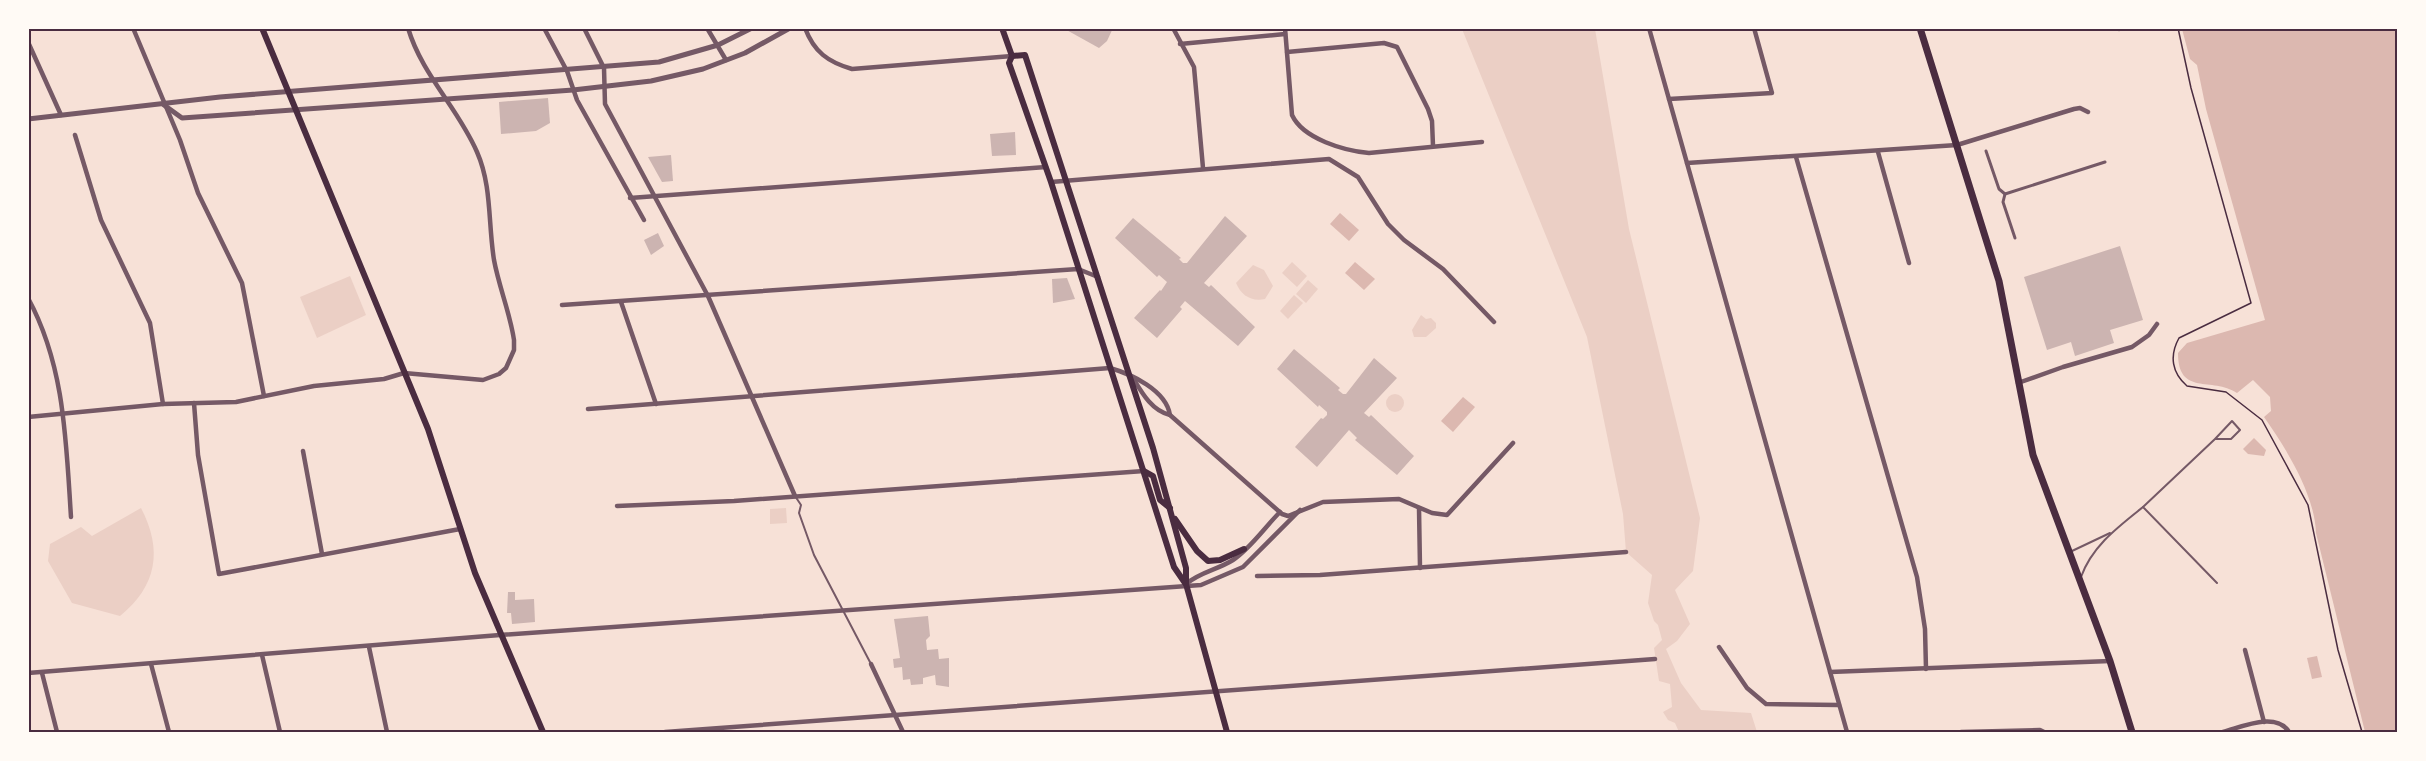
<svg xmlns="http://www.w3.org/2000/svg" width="2426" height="761" viewBox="0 0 2426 761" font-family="'Roboto Serif',serif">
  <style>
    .green { fill: #ebcfc5 }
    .water { fill: #dcb8b0 }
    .building { fill: #ccb4b1 }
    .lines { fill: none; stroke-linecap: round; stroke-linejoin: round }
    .path { stroke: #4a2c40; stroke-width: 1.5 }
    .service { stroke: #755966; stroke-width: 2 }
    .pedestrian { stroke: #755966; stroke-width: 3 }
    .minor { stroke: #755966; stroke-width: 4.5 }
    .tertiary { stroke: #755966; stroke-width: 5 }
    .secondary { stroke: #4a2c40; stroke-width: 6 }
    .primary { stroke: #4a2c40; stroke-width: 7 }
    .neatline { fill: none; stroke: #4a2c40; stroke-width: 2 }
  </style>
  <rect width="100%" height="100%" fill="#f7e1d7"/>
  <g class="green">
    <polygon points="1462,29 1595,29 1629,229 1700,518 1693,571 1675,590 1690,624 1677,641 1666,649 1681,683 1701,710 1751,713 1757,732 1679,732 1675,723 1668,720 1663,712 1672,707 1670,684 1659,681 1654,648 1662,640 1658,625 1654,621 1648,603 1652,575 1626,552 1623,514 1587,337"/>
    <polygon points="1292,262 1307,276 1297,287 1282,273"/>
    <path d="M1253 265 1264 270 1273 286 1265 299C1251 302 1241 295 1236 283Z"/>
    <polygon points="350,276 366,315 317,338 300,297"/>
    <polygon points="1308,280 1318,289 1306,303 1296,294"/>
    <polygon points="1294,295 1303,303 1288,319 1280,311"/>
    <polygon points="1421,315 1426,319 1431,318 1436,323 1436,328 1426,337 1414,337 1412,330"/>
    <circle cx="1395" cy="403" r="9"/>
    <path d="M141 508C163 550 157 586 120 616L72 603 48 561 50 544 81 527 92 536Z"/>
    <polygon points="786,508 787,523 770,524 770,509"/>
  </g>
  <g class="water">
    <path d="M2182 29H2397V732H2365L2316 533C2315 495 2286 448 2264 417L2271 411 2270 397 2253 380 2237 393C2212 376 2178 397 2178 353L2187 343 2265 320 2206 109 2197 65 2190 59Z"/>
    <polygon points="1340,213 1359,230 1349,241 1330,224"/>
    <polygon points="1355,262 1375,279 1364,290 1345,273"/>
    <polygon points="1463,397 1475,407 1453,432 1441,421"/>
    <polygon points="2254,438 2266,450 2264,456 2248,454 2243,449"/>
    <polygon points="2317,656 2322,677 2312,679 2307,658"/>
  </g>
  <g class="building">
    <polygon points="1063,28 1113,28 1107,41 1099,48"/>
    <polygon points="548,98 550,123 536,131 501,134 499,102"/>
    <polygon points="1015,132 1016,155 992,156 990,134"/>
    <polygon points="671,155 673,181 662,182 648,157"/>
    <polygon points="1225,216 1247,236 1204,283 1209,287 1211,285 1255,327 1238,346 1185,301 1180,307 1182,309 1157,338 1134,318 1160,290 1161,291 1167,282 1159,275 1157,277 1115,238 1133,218 1181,258 1179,259 1183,263 1187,263"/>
    <polygon points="658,233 664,246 651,255 644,240"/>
    <polygon points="2120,246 2143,320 2110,330 2114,343 2075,356 2071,342 2047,350 2024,277"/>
    <polygon points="1067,278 1075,299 1053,303 1052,279"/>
    <polygon points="1294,349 1340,388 1338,390 1343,394 1346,394 1374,358 1397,378 1364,413 1369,417 1371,415 1414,456 1397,475 1355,440 1357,438 1349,430 1317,467 1295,447 1321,418 1323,419 1327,415 1327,412 1319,405 1318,407 1277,369"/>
    <polygon points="508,592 515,592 515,600 534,599 535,622 512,624 511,613 507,613"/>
    <polygon points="928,616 930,636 926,640 927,650 938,649 939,659 949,658 949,687 936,685 935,675 923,678 923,684 911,685 910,679 903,680 902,667 894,668 893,659 900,658 894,619"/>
  </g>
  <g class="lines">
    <path class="path" d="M2178 28 2191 88 2251 303 2179 338C2169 356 2172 373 2187 386L2226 392 2262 420 2308 505 2338 650 2362 732"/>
    <g class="service">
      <polyline points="2215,439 2232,421 2240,430 2231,439 2215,439 2143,507 2217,583"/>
      <polyline points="795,496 801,505 799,513 814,555 871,664"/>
      <polyline points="2072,551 2110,533"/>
      <path d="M2081 577C2092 546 2118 527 2143 507"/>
    </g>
    <g class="pedestrian">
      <polyline points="1986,151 1999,189 2005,194 2003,202 2015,238"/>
      <polyline points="2005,194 2105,162"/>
    </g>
    <g class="minor">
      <polyline points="133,28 180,140 198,193 242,283 264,396"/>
      <polyline points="544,28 567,71 577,100 644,220"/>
      <polyline points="584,28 604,68 605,104 708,296 795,496"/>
      <polyline points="707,28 726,60"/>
      <path d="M805 28C814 52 828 62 852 69L1012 56"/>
      <polyline points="1173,28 1194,67 1203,168"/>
      <path d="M1285 28 1292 115C1303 139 1345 151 1369 153L1482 142"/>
      <polyline points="1649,28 1847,732"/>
      <polyline points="2119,28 2119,29"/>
      <polyline points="28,42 61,115"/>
      <polyline points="1180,44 1285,34"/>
      <polyline points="1287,52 1384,43 1397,47 1428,109 1432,121 1433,146"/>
      <polyline points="1669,99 1772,93 1754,28"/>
      <polyline points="75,135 101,220 150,323 163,404"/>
      <polyline points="1878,152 1909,263"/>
      <polyline points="1796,157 1917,577 1925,629 1926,669"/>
      <polyline points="1687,163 1957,145 2074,109 2080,108 2088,112"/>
      <polyline points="1051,182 1329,159 1358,177 1388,224 1404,240 1443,269 1494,322"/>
      <polyline points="630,198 1046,167"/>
      <path d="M28 298C65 366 66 442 71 517"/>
      <polyline points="621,302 656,404"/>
      <polyline points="562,305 1078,269 1098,277"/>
      <path d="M1133 378C1142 393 1152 411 1170 415L1282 514 1288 516 1323 502 1399 499 1432 513 1447 515 1513 443"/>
      <polyline points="2018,383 2063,367 2132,347 2149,335 2157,324"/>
      <polyline points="194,403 198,455 219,574 460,529"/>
      <path d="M588 409 1110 368C1131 374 1166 390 1170 415"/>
      <path d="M28 417 163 404 236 402 314 386 384 379 404 373 483 380 499 374 506 368 514 350V340C510 313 499 287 494 260 488 223 492 186 477 152 458 108 422 75 408 28"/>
      <polyline points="303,451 322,554"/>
      <polyline points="617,506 734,501 1144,471"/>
      <polyline points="1419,508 1420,568"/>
      <polyline points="1257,576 1320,575 1626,552"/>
      <path d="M1186 584C1200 572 1217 570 1233 560 1250 549 1265 527 1280 512"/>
      <polyline points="369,647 387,732"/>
      <polyline points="1719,647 1747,688 1766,704 1839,705"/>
      <polyline points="2245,650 2264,722"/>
      <polyline points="262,655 280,732"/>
      <polyline points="151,664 169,732"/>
      <polyline points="871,664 903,732"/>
      <polyline points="1830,672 2110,661"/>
      <polyline points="28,673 500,635 1201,585 1243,567 1300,510"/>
      <polyline points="42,673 57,732"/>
      <polyline points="665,732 1655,659"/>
      <polyline points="1961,732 2040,730 2044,732"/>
      <path d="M2223 732C2242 727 2276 711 2289 732"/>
    </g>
    <g class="tertiary">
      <polyline points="164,105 182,118 573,90 651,81 703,69 745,53 790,28"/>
      <polyline points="28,119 220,97 659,62 718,45 752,28"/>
    </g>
    <g class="secondary">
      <polyline points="262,28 428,429 475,573 543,732"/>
      <polyline points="1002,28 1012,56 1009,63 1051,182 1174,567 1185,583"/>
      <polyline points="1012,56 1025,55 1153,448 1186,568 1186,584 1227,732"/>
      <polyline points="1144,471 1153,476 1160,500 1170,508"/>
      <polyline points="1175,519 1197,551 1208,561 1220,560 1244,549"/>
    </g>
    <polyline class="primary" points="1920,28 1999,281 2033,455 2110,661 2132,732"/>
  </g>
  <rect width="2426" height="761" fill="none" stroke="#fffaf5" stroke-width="60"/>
  <rect x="30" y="30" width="2366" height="701" class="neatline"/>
</svg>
